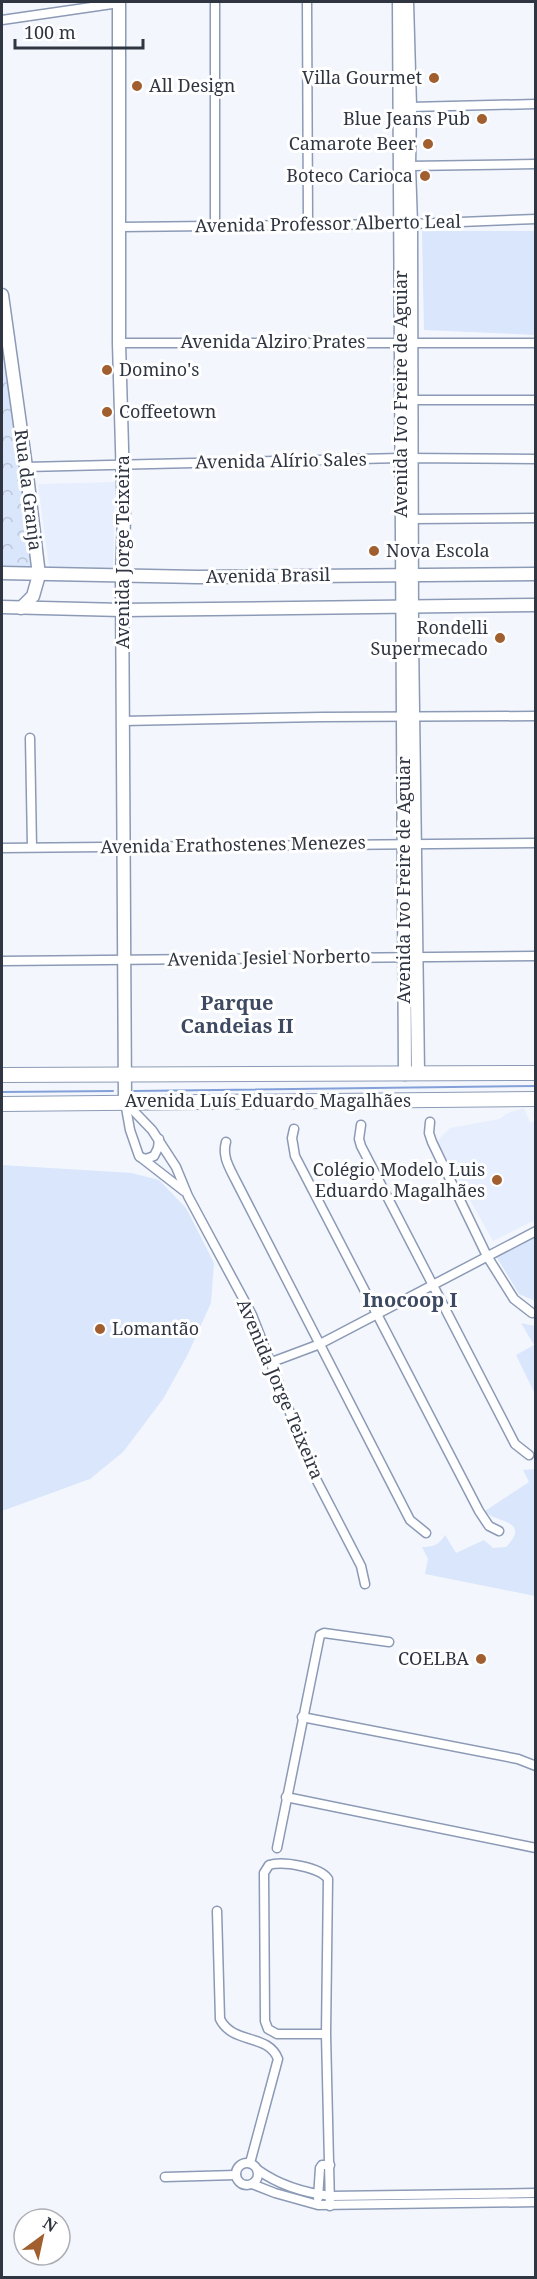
<svg xmlns="http://www.w3.org/2000/svg" width="537" height="2279" viewBox="0 0 537 2279" font-family="'Noto Serif',serif">
  <style>
    .built { fill: #e7eefd }
    .forest { fill: url(#forest-crowns) }
    .green { fill: #dae6fc }
    .lines { fill: none; stroke-linecap: round; stroke-linejoin: round }
    .stream { stroke: #84a0d9; stroke-width: 2 }
    .street-casing { stroke: #8c9ab6; stroke-width: 11 }
    .secondary-casing { stroke: #8c9ab6; stroke-width: 15 }
    .primary-casing { stroke: #8c9ab6; stroke-width: 16 }
    .street { stroke: #fff; stroke-width: 8 }
    .secondary { stroke: #fff; stroke-width: 12 }
    .primary { stroke: #fff; stroke-width: 14 }
    .poi-dot { fill: #a15e2e; stroke: #fff; stroke-width: 2 }
    .labels { text-anchor: middle; stroke-width: 6; stroke-linejoin: round; paint-order: stroke }
    .poi-label { font-size: 18px; fill: #2f3541; stroke: #fff; text-anchor: end }
    .street-label { font-size: 18px; fill: #2f3541; stroke: #fff }
    .neighbourhood-label { font-size: 20px; font-weight: bold; fill: #3d4a62; stroke: #fff }
  </style>
  <defs>
    <pattern id="forest-crowns" width="20" height="18" patternUnits="userSpaceOnUse" patternTransform="scale(1.5)"><rect width="20" height="18" fill="#dae6fc"/><path d="M2 6a3 3 0 1 1 6 0M12 15a3 3 0 1 1 6 0" fill="none" stroke="#bbc6d9"/></pattern>
  </defs>
  <rect width="100%" height="100%" fill="#f3f7fd"/>
  <g class="built">
    <polygon points="115,482 113,568 49,567 38,484"/>
    <polygon points="524,1108 530,1122 535,1121 535,1220 493,1241 437,1141 450,1128 499,1119 508,1113"/>
  </g>
  <polygon class="forest" points="2,342 33,570 2,571"/>
  <g class="green">
    <polygon points="422,231 535,231 535,335 424,330"/>
    <polygon points="2,1165 132,1173 159,1180 186,1208 214,1263 211,1303 187,1356 163,1399 123,1452 90,1479 2,1511"/>
    <polygon points="535,1234 535,1301 519,1294 496,1256"/>
    <polygon points="521,1323 535,1326 535,1394 516,1355 534,1345"/>
    <path d="M535 1469V1596L425 1574 428 1559 422 1547C433 1547 439 1545 445 1535L456 1553 484 1540 493 1548 506 1547C533 1519 493 1523 485 1511L529 1482 523 1470Z"/>
  </g>
  <g class="lines">
    <g class="stream">
      <polyline points="134,1091 536,1086"/>
      <polyline points="2,1092 113,1091"/>
    </g>
    <g class="street-casing">
      <g id="street">
        <polyline points="307,2 308,226"/>
        <polyline points="2,20 119,3"/>
        <polyline points="410,107 536,104"/>
        <polyline points="409,166 536,164"/>
        <polyline points="215,225 215,2"/>
        <polyline points="120,227 411,224 536,219"/>
        <polyline points="119,343 536,343"/>
        <polyline points="413,400 536,400"/>
        <polyline points="26,467 401,458 536,459"/>
        <polyline points="412,519 536,518"/>
        <polyline points="123,721 322,717 536,716"/>
        <polyline points="30,738 32,847"/>
        <polyline points="2,848 536,843"/>
        <polyline points="2,961 536,956"/>
        <polyline points="125,1102 130,1130 139,1156 184,1191"/>
        <polyline points="127,1104 152,1130 176,1167 188,1196 252,1315 315,1477 361,1566 365,1584"/>
        <polyline points="430,1122 429,1133 432,1142 487,1256 514,1299 532,1313"/>
        <polyline points="361,1125 359,1139 361,1146 515,1444 529,1455"/>
        <polyline points="294,1129 292,1138 295,1156 479,1511 489,1526 499,1531"/>
        <path d="M226 1142C222 1156 229 1167 235 1179L410 1520 426 1533"/>
        <polyline points="140,1157 146,1159 154,1156 158,1148 159,1139"/>
        <polyline points="272,1362 320,1344 536,1231"/>
        <polyline points="302,1717 518,1759 536,1766"/>
        <polyline points="286,1797 536,1848"/>
        <polyline points="277,1848 320,1635 324,1633 389,1642"/>
        <path d="M217 1911 220 2019C233 2045 268 2033 278 2059L250 2163"/>
        <path d="M326 2034H277L268 2029 265 2021 264 1873 269 1865C283 1861 320 1867 328 1879L326 2034 330 2206"/>
        <circle cx="247" cy="2174" r="11"/>
        <path d="M258 2170C279 2185 305 2193 331 2196L536 2193"/>
        <polyline points="165,2177 236,2175"/>
        <polyline points="252,2184 275,2193 318,2205 536,2202"/>
        <polyline points="318,2198 320,2168 322,2165 330,2165"/>
      </g>
    </g>
    <g class="secondary-casing">
      <g id="secondary">
        <polyline points="119,2 119,343 124,518 122,577 125,1102"/>
        <polyline points="399,2 405,1074"/>
        <polyline points="407,2 410,107 409,166 411,224 412,638 418,1073"/>
        <polyline points="2,295 26,467 39,575 33,596 21,608"/>
        <polyline points="2,573 198,577 536,574"/>
        <polyline points="2,607 122,610 536,605"/>
      </g>
    </g>
    <g class="primary-casing">
      <g id="primary">
        <polyline points="2,1075 536,1073"/>
        <polyline points="2,1104 536,1099"/>
      </g>
    </g>
    <use href="#street" class="street"/>
    <use href="#secondary" class="secondary"/>
    <use href="#primary" class="primary"/>
  </g>
  <g class="poi-dot">
    <circle cx="434" cy="78" r="6"/>
    <circle cx="137" cy="86" r="6"/>
    <circle cx="482" cy="119" r="6"/>
    <circle cx="428" cy="144" r="6"/>
    <circle cx="425" cy="176" r="6"/>
    <circle cx="107" cy="370" r="6"/>
    <circle cx="107" cy="412" r="6"/>
    <circle cx="374" cy="551" r="6"/>
    <circle cx="500" cy="638" r="6"/>
    <circle cx="497" cy="1180" r="6"/>
    <circle cx="100" cy="1329" r="6"/>
    <circle cx="481" cy="1659" r="6"/>
  </g>
  <g class="labels">
    <g class="poi-label">
      <text x="422" y="84">Villa Gourmet</text>
      <text x="149" y="92" text-anchor="start">All Design</text>
      <text x="470" y="125">Blue Jeans Pub</text>
      <text x="416" y="150">Camarote Beer</text>
      <text x="413" y="182">Boteco Carioca</text>
      <text x="119" y="376" text-anchor="start">Domino's</text>
      <text x="119" y="418" text-anchor="start">Coffeetown</text>
      <text x="386" y="557" text-anchor="start">Nova Escola</text>
      <text x="488" y="634">Rondelli<tspan x="488" dy="21">Supermecado</tspan></text>
      <text x="485" y="1176">Colégio Modelo Luis<tspan x="485" dy="21">Eduardo Magalhães</tspan></text>
      <text x="112" y="1335" text-anchor="start">Lomantão</text>
      <text x="469" y="1665">COELBA</text>
    </g>
    <g class="street-label">
      <text transform="translate(328 224) rotate(-1)" y="6">Avenida Professor Alberto Leal</text>
      <text x="273" y="348">Avenida Alziro Prates</text>
      <text transform="translate(401 394) rotate(-90)" y="6">Avenida Ivo Freire de Aguiar</text>
      <text transform="translate(281 461) rotate(-1)" y="6">Avenida Alírio Sales</text>
      <text transform="translate(28 490) rotate(83)" y="6">Rua da Granja</text>
      <text transform="translate(123 552) rotate(-90)" y="6">Avenida Jorge Teixeira</text>
      <text transform="translate(268 576) rotate(-1)" y="6">Avenida Brasil</text>
      <text transform="translate(233 845) rotate(-1)" y="6">Avenida Erathostenes Menezes</text>
      <text transform="translate(404 880) rotate(-90)" y="6">Avenida Ivo Freire de Aguiar</text>
      <text transform="translate(269 958) rotate(-1)" y="6">Avenida Jesiel Norberto</text>
      <text x="268" y="1107">Avenida Luís Eduardo Magalhães</text>
      <text transform="translate(280 1389) rotate(67)" y="6">Avenida Jorge Teixeira</text>
    </g>
    <g class="neighbourhood-label">
      <text x="237" y="1010">Parque<tspan x="237" dy="23">Candeias II</tspan></text>
      <text x="410" y="1307">Inocoop I</text>
    </g>
  </g>
  <rect width="537" height="2279" fill="none" stroke="#2f3541" stroke-width="6"/>
  <g transform="translate(42 2237) rotate(33)"><circle r="28" fill="#ffffff" stroke="#acaeb3" stroke-width="1.5"/>
  <path d="M0-4.5L10 22L0 15L-10 22Z" fill="#a15e2e"/>
  <text y="-9" font-size="16" font-weight="bold" text-anchor="middle" fill="#2f3541">N</text>
  </g>
  <path d="M15 39v9h128v-9" fill="none" stroke="#2f3541" stroke-width="3"/>
  <text x="24" y="39" font-size="18" fill="#2f3541" stroke="#ffffff" stroke-width="4.5" paint-order="stroke">100 m</text>
</svg>
